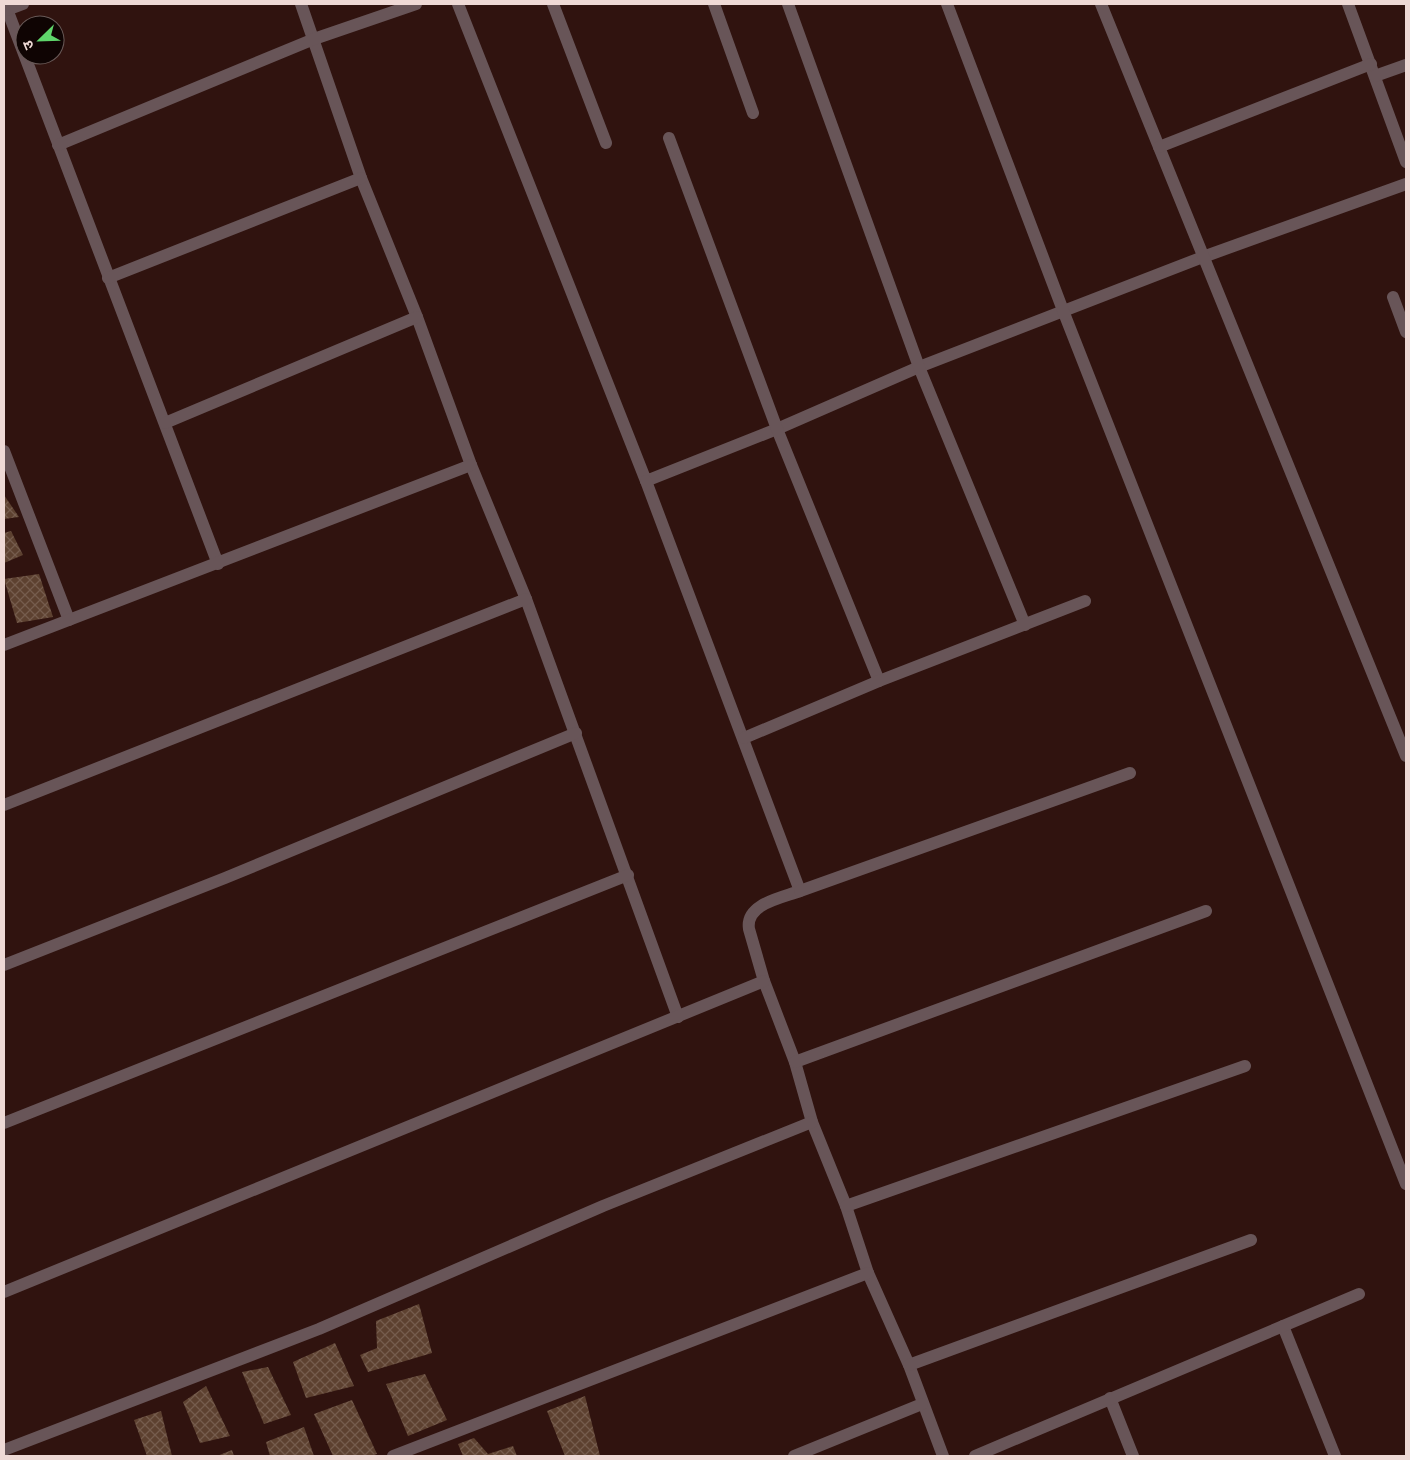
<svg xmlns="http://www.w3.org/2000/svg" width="1410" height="1460" viewBox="0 0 1410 1460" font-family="Jost,'Noto Sans Devanagari',sans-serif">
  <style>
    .building { fill: url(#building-cross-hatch) }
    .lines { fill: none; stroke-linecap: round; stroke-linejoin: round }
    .minor { stroke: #685558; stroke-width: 12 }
  </style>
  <defs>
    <pattern id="building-cross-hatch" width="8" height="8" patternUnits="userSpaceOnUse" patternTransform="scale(1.25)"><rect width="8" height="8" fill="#5d4130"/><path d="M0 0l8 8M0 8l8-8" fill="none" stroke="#755c4d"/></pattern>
  </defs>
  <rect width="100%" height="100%" fill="#30130f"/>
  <g class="building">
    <polygon points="4,495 19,517 4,519"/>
    <polygon points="11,531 23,555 4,563 4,533"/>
    <polygon points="39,574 53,617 17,623 4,579"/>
    <polygon points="419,1304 432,1353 368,1372 360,1355 377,1348 376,1321"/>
    <polygon points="335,1343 354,1386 306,1398 293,1362"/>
    <polygon points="268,1367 291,1415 264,1424 242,1372"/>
    <polygon points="425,1374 447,1420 408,1436 386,1384"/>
    <polygon points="206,1386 230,1436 200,1443 183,1402"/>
    <polygon points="585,1396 600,1456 565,1456 547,1411"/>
    <polygon points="352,1400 377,1454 370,1456 333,1456 314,1414"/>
    <polygon points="161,1411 172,1456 147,1456 134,1420"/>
    <polygon points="304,1427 314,1456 270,1456 266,1442"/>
    <polygon points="474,1438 488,1454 513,1446 517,1456 463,1456 458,1444"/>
    <polygon points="232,1450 234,1456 217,1456"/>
  </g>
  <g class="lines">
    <g class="minor">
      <polyline points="5,4 218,564"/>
      <polyline points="301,4 361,178 417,317 471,465 526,599 678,1017"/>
      <polyline points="458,4 646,481 777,429 919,367 1203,257 1406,184"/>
      <polyline points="553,4 606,143"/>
      <polyline points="714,4 753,113"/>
      <polyline points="788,4 919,367 1025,625"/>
      <polyline points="947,4 1064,313 1406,1184"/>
      <polyline points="1101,4 1406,756"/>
      <polyline points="1348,4 1406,162"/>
      <polyline points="7,10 23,4"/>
      <polyline points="1375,76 1406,65"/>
      <polyline points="669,138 777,429 879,681"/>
      <polyline points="58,145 314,39 416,4"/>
      <polyline points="1159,147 1371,64"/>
      <polyline points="108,278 361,178"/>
      <polyline points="1393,297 1406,332"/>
      <polyline points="165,423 417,317"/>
      <polyline points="4,451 69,620"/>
      <path d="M646 481 800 891C781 898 745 904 749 929L764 981 795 1062 812 1122 846 1206 868 1273 909 1365 943 1456"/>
      <polyline points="4,645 471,465"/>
      <polyline points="744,738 879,681 1085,601"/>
      <polyline points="4,805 526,599"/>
      <polyline points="800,891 1130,773"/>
      <polyline points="4,965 225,878 576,733"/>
      <polyline points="795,1062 1206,911"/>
      <polyline points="4,1123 628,875"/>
      <polyline points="846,1206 1245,1066"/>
      <polyline points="4,1292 764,981"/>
      <polyline points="1283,1326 1335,1456"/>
      <polyline points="909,1365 1251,1240"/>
      <polyline points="1110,1398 1133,1456"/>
      <polyline points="4,1450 319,1329 603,1206 812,1122"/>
      <polyline points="393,1456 868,1273"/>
      <polyline points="794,1456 922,1404"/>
      <polyline points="975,1456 1359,1294"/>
    </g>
  </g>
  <rect width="1410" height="1460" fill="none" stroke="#eed9d5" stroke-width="10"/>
  <g transform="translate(40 40) rotate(247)"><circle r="24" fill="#0f0403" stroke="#685957"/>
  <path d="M0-4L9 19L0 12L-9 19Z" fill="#5fd56b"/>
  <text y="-8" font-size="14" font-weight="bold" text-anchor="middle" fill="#eed9d5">उ</text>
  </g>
</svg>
